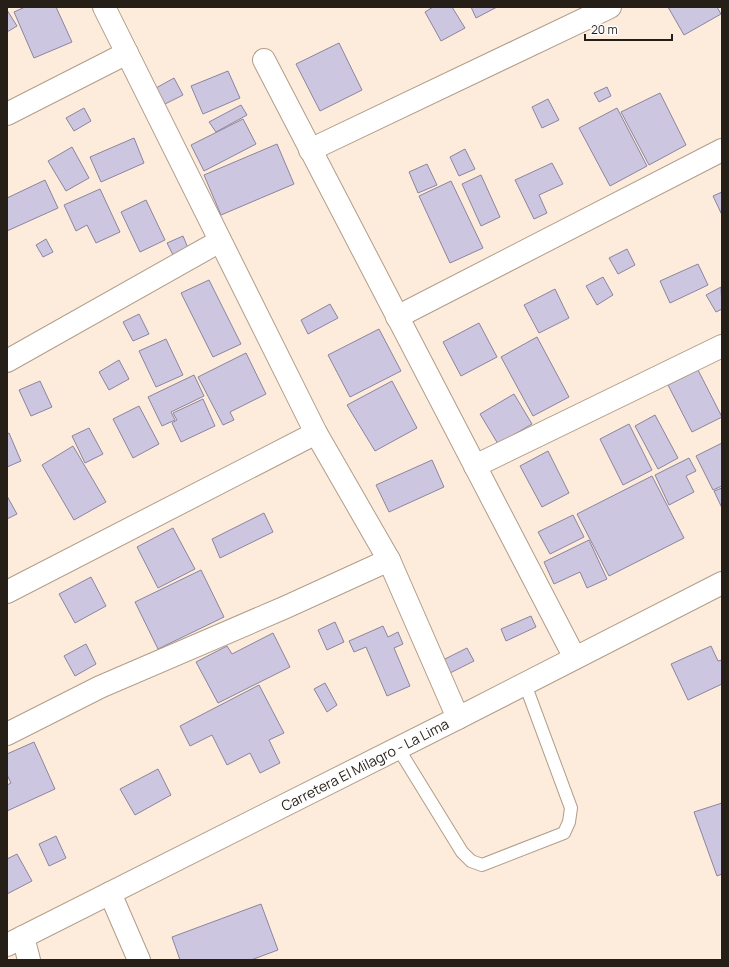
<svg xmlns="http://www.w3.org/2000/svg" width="729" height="967" viewBox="0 0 729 967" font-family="Manrope,sans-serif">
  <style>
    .building { fill: #ccc6e1; stroke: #8b859e }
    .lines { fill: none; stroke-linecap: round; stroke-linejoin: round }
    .service-casing { stroke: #b19d89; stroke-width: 14 }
    .minor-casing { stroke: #b19d89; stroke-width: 24 }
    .secondary-casing { stroke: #b19d89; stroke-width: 24 }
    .service { stroke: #fff; stroke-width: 12 }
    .minor { stroke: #fff; stroke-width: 22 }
    .secondary { stroke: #fff; stroke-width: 22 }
    .labels { text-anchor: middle; stroke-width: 4; stroke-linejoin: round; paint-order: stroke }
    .street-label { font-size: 14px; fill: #261f17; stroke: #fdfdfd }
  </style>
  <rect width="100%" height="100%" fill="#fdecdb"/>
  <g class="building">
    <polygon points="25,7 56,7 72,42 34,58 14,12"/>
    <polygon points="433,7 452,7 465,28 441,41 425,12"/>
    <polygon points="471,7 497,7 476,18"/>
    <polygon points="668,7 717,7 721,14 684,35"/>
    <polygon points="7,10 17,26 7,32"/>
    <polygon points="339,43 362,90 320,111 296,64"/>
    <polygon points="228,71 240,98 203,114 191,86"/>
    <polygon points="174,78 183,95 165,104 156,88"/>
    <polygon points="607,87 611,96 599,102 594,93"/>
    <polygon points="660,93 686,145 649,165 621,112"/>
    <polygon points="548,99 559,120 542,128 532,107"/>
    <polygon points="241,105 247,115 216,132 209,122"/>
    <polygon points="84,108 91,121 74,131 66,118"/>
    <polygon points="617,108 647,166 610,186 579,128"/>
    <polygon points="243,119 256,144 204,171 191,145"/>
    <polygon points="134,138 144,163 101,182 90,157"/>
    <polygon points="277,144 294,184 221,215 204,175"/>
    <polygon points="72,147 89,178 66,191 48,161"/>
    <polygon points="465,149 475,169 459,176 450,157"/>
    <polygon points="552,163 563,184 539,195 547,213 534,219 515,180"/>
    <polygon points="427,164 437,185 418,193 409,172"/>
    <polygon points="481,175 500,217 481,226 462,184"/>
    <polygon points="45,180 58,208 7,231 7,198"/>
    <polygon points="451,181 483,248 450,263 419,196"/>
    <polygon points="100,189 120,232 96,243 87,225 76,231 64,205"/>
    <polygon points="722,192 722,215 713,196"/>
    <polygon points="146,200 165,240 140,252 121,212"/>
    <polygon points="183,236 188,248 173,255 167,243"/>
    <polygon points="46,239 53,252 43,257 36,245"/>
    <polygon points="627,249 635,265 618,274 609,258"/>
    <polygon points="698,264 708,285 670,303 660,281"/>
    <polygon points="603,277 613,295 597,305 586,286"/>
    <polygon points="209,280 241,344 213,357 181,293"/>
    <polygon points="721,287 722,309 716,312 706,295"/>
    <polygon points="555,289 569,318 539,333 524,305"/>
    <polygon points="330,304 338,318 308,334 301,320"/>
    <polygon points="139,314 149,334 133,341 123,322"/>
    <polygon points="479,323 497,357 461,376 443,342"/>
    <polygon points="379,329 401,371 350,397 328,355"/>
    <polygon points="537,337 569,397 533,416 501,357"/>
    <polygon points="166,339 183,375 156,387 139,351"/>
    <polygon points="246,353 266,394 230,412 234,420 223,425 198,377"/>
    <polygon points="119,360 129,379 109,390 99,372"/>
    <polygon points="698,370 722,417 692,432 668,385"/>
    <polygon points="194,375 204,396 171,412 175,420 162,426 148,397"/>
    <polygon points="40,381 52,407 31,416 19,390"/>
    <polygon points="392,381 417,428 375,451 347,405"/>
    <polygon points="514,394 532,424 498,444 480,414"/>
    <polygon points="203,399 215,426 181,442 172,423 177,420 173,413"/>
    <polygon points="139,406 159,444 133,458 113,419"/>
    <polygon points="655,415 678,458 658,469 635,426"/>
    <polygon points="629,424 652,470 623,485 600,439"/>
    <polygon points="89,428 103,454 85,463 72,436"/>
    <polygon points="9,433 21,461 7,467 7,434"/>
    <polygon points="722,443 722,486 713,490 696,456"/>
    <polygon points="73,446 106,502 74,520 42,465"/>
    <polygon points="548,451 569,493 542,507 520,466"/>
    <polygon points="689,458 696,471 686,476 694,492 669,505 655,475"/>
    <polygon points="432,460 444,487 389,512 376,485"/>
    <polygon points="652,476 684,538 609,576 577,514"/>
    <polygon points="722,488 722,508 714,491"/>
    <polygon points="7,496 17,514 7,519"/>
    <polygon points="264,513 273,532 220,558 212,539"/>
    <polygon points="573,515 584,537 550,554 538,532"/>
    <polygon points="173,528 195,569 158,588 137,547"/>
    <polygon points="589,540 607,579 587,588 580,572 554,584 544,562"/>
    <polygon points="201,570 224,617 158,649 135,602"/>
    <polygon points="91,577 106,606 75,623 59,594"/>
    <polygon points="531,616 536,627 506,641 501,629"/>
    <polygon points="335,622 344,642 327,650 318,630"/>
    <polygon points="383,626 388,637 398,632 403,644 394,648 410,686 387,696 366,647 354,652 349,641"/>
    <polygon points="273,633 290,667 218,703 196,662 227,646 232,654"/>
    <polygon points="86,644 96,664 75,676 64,656"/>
    <polygon points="711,646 718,661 722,660 722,684 688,700 671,664"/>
    <polygon points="467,648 474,661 450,673 443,660"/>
    <polygon points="325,683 337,705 327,712 314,689"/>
    <polygon points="259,685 284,733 269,740 280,763 260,773 250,753 227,765 212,735 190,746 180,726"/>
    <polygon points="34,742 55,789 7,811 7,785 11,783 7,775 7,754"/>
    <polygon points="158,769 171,795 135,815 120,789"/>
    <polygon points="722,803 722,874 717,876 694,812"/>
    <polygon points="56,836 66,858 49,866 39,844"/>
    <polygon points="17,854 32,881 7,894 7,859"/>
    <polygon points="261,904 278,950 251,960 180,960 172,937"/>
  </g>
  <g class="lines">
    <g class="service-casing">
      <polyline id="service" points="398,748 462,852 471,861 482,865 564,833 569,822 571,808 525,684"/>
    </g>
    <g class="minor-casing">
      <g id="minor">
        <polyline points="104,7 316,433 389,560 458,718"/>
        <polyline points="264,60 575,658"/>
        <polyline points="7,114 127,53"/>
        <polyline points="310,150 610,7"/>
        <polyline points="397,317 722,150"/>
        <polyline points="7,361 220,241"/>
        <polyline points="475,466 722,346"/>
        <polyline points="7,592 316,433"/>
        <polyline points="7,734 100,687 286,607 389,560"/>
        <polyline points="110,893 139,960"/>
        <polyline points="23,937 29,960"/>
      </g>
    </g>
    <g class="secondary-casing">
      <polyline id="secondary" points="7,945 458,718 722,583"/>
    </g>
    <use href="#service" class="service"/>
    <use href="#minor" class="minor"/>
    <use href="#secondary" class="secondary"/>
  </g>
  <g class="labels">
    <g class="street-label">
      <text transform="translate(365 765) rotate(-27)" y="5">Carretera El Milagro - La Lima</text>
    </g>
  </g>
  <rect width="729" height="967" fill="none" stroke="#261f17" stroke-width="16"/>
  <path d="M585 34v6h87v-6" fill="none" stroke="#261f17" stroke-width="2"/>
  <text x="591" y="34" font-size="12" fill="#261f17" stroke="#fdfdfd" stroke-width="3" paint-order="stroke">20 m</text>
</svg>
